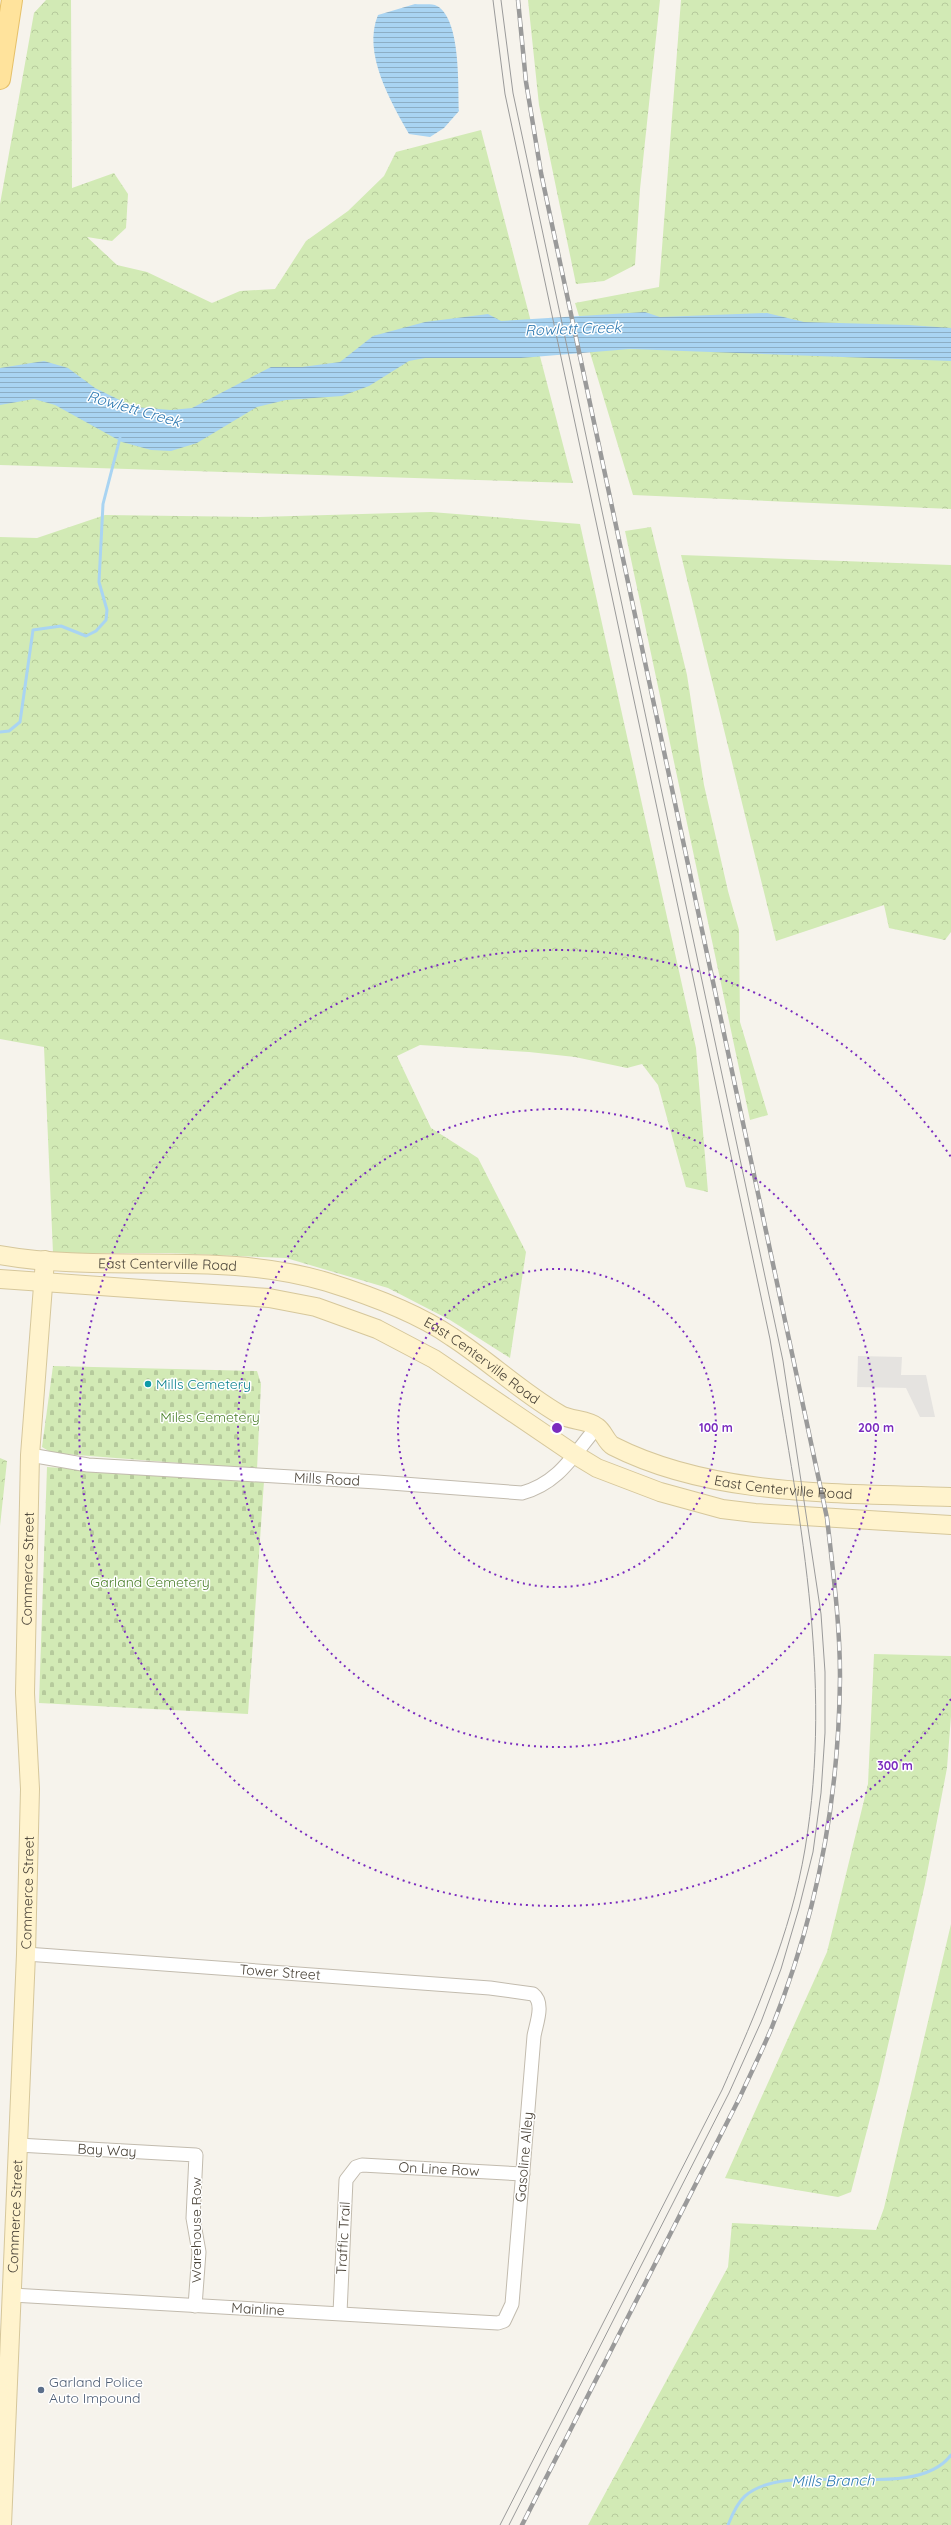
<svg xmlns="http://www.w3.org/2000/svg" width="951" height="2525" viewBox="0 0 951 2525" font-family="Quicksand,sans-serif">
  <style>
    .forest { fill: url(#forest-crowns) }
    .cemetery { fill: url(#cemetery-stones) }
    .parking { fill: #e5e3e0 }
    .water { fill: url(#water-rules) }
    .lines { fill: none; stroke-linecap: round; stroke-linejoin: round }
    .stream { stroke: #a9d4f2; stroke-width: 3 }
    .street-casing { stroke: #c2bbae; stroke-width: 15 }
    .secondary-casing { stroke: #d6c79b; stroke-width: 20 }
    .primary-casing { stroke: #e6c16a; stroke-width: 22 }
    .street { stroke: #fff; stroke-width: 13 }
    .secondary { stroke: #fff3cd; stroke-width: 18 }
    .primary { stroke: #ffe39c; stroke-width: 20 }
    .tram { stroke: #9a9a9a; stroke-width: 1 }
    .rail-casing { stroke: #9a9a9a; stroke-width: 4.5 }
    .rail { stroke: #fff; stroke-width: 3; stroke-dasharray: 9; stroke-linecap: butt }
    .ring { fill: none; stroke: #7b2cbf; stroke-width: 2; stroke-dasharray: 2 4 }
    .culture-dot { fill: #0f9aa8; stroke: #fff; stroke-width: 1.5 }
    .service-dot { fill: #5c6f8a; stroke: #fff; stroke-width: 1.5 }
    .labels { text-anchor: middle; stroke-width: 3; stroke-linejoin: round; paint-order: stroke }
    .street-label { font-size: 14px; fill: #4b4439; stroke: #fff }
    .culture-label { font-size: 14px; fill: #0d838f; stroke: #fff; text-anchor: start }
    .park-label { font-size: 14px; fill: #4a7f2a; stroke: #fff }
    .service-label { font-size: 14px; fill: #4e5e75; stroke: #fff; text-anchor: start }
    .water-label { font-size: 15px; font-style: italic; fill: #2e7ab2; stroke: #fff }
    .centre { fill: #7b2cbf; stroke: #fff; stroke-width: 2 }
    .ring-label { font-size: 12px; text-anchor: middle; font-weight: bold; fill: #7b2cbf; stroke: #fff; stroke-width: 3; stroke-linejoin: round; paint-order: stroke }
  </style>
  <defs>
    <pattern id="forest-crowns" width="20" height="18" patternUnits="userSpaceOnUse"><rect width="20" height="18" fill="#d2eab5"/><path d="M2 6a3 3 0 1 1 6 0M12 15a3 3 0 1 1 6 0" fill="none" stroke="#b6ca9c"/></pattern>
    <pattern id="cemetery-stones" width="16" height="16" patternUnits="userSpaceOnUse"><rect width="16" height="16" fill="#d2eab5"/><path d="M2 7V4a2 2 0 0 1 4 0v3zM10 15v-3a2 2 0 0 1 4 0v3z" fill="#b6ca9c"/></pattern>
    <pattern id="water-rules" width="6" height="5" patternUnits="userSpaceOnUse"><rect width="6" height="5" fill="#a9d4f2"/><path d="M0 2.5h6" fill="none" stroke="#8caec5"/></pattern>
  </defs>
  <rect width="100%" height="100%" fill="#f6f3ec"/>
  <g class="forest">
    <polygon points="46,0 71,0 72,188 114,173 128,194 126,228 112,241 87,237 117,265 147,272 212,303 240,291 275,289 306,241 348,211 384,176 396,152 481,130 573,483 0,465 0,204 34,13"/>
    <polygon points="528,0 660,0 640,189 635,265 604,281 576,284 539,105"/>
    <polygon points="681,0 951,0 951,509 633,495 575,303 659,287"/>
    <polygon points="431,512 580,524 696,1048 708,1192 686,1187 658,1085 642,1064 627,1068 575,1057 529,1052 420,1045 397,1056 431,1128 478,1158 526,1252 510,1358 450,1320 388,1288 286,1258 169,1253 53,1253 44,1047 0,1039 0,537 37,538 105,515 259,517"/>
    <polygon points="651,527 687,675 704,785 728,891 739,930 740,1022 768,1115 750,1120 625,531"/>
    <polygon points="681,555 951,565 951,932 945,940 889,928 884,905 776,941"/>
    <polygon points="0,1458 7,1461 0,1526"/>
    <polygon points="874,1654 951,1656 951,1716 947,1768 925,1884 880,2080 851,2192 838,2197 725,2178 827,1952 868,1784"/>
    <polygon points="951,1924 951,2525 588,2525 728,2267 732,2223 876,2230 884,2208"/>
  </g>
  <g class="cemetery">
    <polygon points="53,1366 257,1371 261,1384 257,1469 52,1453 42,1447"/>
    <polygon points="47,1467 264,1481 248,1714 39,1703"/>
  </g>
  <polygon class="parking" points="858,1356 902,1357 901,1375 926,1375 935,1417 920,1417 906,1388 857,1387"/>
  <g class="water">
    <path d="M415 4C421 5 432 3 437 6 461 19 458 86 459 111L444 128 430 137 409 134C391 102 362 53 378 15Z"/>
    <polygon points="645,312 660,317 767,313 804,322 909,325 951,328 951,361 630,349 521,358 425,358 409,361 369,386 342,396 286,400 257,407 197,443 171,451 151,450 122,442 55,405 34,399 0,405 0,368 44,361 68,368 95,388 134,407 171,410 192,408 271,367 302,367 340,362 373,336 425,322 488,314 501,321"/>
  </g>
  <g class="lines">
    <g class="stream">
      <polyline points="0,732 9,731 20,722 33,630 61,626 86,636 96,631 106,620 107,610 99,582 103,504 120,438"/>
      <path d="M728 2525C732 2515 737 2503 745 2496 789 2457 914 2505 951 2455"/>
    </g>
    <g class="street-casing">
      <g id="street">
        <path d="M30 1455 88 1465 377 1482 522 1493C559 1483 573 1455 597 1427"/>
        <polyline points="18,2145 196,2155 193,2218 199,2252 195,2306"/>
        <path d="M12 2295 498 2323 504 2321 512 2304 534 2036C536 2024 545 2003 533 1994L490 1988 26 1954"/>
        <polyline points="340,2313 346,2180 356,2167 362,2165 523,2174"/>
      </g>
    </g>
    <g class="secondary-casing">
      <g id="secondary">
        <path id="s1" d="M0 1255C108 1274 221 1250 327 1282 369 1295 416 1312 452 1337 489 1361 521 1392 559 1414 570 1421 587 1419 597 1427 604 1432 606 1442 613 1446 713 1497 842 1493 951 1497"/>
        <polyline points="0,1279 269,1298 316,1307 377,1329 434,1359 574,1454 597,1468 660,1492 722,1509 755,1513 951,1525"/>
        <path id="s2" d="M2 2525 26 1954 30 1789 25 1693 30 1455 45 1260"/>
      </g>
    </g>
    <g class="primary-casing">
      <polyline id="primary" points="0,79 12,0"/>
    </g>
    <use href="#street" class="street"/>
    <use href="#secondary" class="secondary"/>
    <use href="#primary" class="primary"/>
    <g class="tram">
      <path d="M493 0 505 94 770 1339C798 1510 834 1676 805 1849 791 1933 756 2013 722 2090L500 2525"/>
      <polyline points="501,0 513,93 783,1361 821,1614 825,1672 825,1733 821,1793 813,1852 799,1908 781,1969 761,2022 729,2093 509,2525"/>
    </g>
    <g class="rail-casing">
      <path id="rail" d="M518 0 526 82 541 173 827 1518C833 1571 840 1623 840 1677 839 1797 817 1916 772 2027 762 2051 750 2075 739 2099L522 2525"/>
    </g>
    <use href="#rail" class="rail"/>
  </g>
  <g class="ring">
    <circle cx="557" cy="1428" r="159"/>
    <circle cx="557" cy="1428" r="319"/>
    <path d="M951 1699A478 478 0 1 1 951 1157"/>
  </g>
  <circle class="culture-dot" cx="148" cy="1384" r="4"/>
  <circle class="service-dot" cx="41" cy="2390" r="4"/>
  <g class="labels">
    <g class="street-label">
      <text dy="5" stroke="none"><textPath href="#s1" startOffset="168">East Centerville Road</textPath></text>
      <text dy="5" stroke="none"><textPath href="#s1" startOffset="504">East Centerville Road</textPath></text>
      <text transform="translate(327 1479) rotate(3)" y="5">Mills Road</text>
      <text dy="5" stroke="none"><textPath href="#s1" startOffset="840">East Centerville Road</textPath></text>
      <text dy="5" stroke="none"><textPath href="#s2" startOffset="957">Commerce Street</textPath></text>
      <text dy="5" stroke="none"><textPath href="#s2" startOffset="633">Commerce Street</textPath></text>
      <text transform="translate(280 1972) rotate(4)" y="5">Tower Street</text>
      <text transform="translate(107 2150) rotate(3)" y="5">Bay Way</text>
      <text transform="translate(524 2157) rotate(-85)" y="5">Gasoline Alley</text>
      <text transform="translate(439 2169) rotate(3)" y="5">On Line Row</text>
      <text dy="5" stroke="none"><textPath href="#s2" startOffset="309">Commerce Street</textPath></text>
      <text transform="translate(196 2230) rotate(-90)" y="5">Warehouse Row</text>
      <text transform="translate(343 2238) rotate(-87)" y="5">Traffic Trail</text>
      <text transform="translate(258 2309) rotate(3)" y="5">Mainline</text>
    </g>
    <g class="culture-label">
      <text x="156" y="1389">Mills Cemetery</text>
    </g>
    <g class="park-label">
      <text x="210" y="1422">Miles Cemetery</text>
      <text x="150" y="1587">Garland Cemetery</text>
    </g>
    <g class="service-label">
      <text x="49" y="2387">Garland Police<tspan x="49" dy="16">Auto Impound</tspan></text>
    </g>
    <g class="water-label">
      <text transform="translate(573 329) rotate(-2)" y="5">Rowlett Creek</text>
      <text transform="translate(134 409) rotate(16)" y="5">Rowlett Creek</text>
      <text transform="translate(833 2481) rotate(-1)" y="5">Mills Branch</text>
    </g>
  </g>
  <circle cx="557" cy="1428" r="6" class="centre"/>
  <g class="ring-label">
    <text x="716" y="1432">100 m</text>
    <text x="876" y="1432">200 m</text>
    <text x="895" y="1770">300 m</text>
  </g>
</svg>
